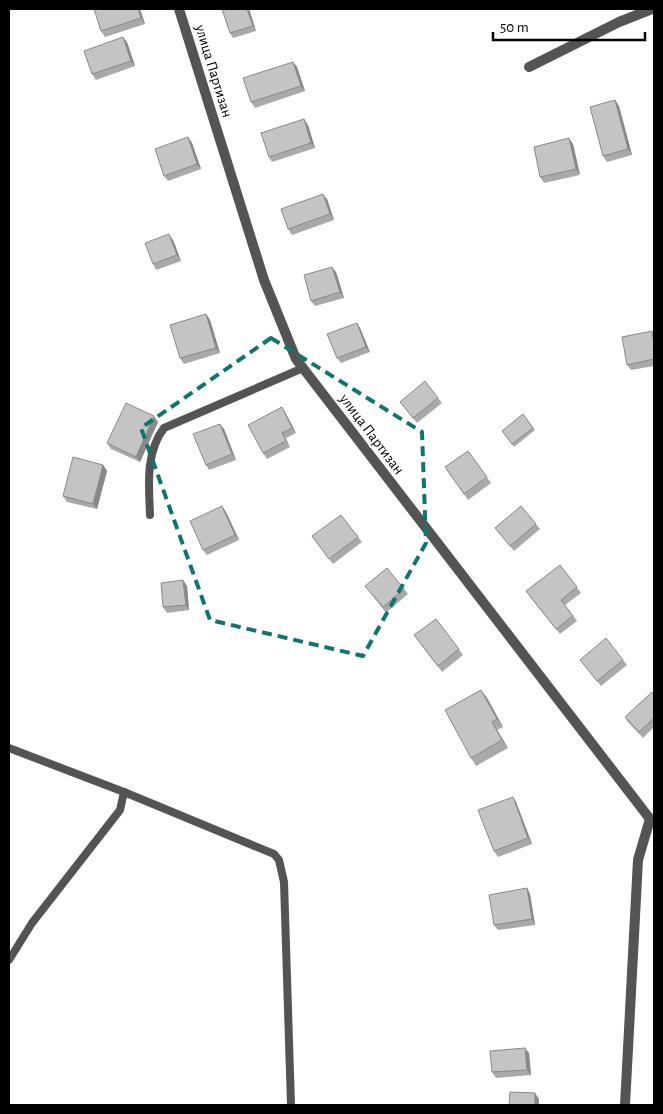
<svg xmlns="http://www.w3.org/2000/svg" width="663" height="1114" viewBox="0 0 663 1114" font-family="'Alegreya Sans',sans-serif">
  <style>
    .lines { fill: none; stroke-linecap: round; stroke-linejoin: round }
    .service { stroke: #545454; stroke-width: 8 }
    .minor { stroke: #545454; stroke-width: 10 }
    .wall { fill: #a9a9a9 }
    .shaded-wall { fill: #898989 }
    .building { fill: #c4c4c4; stroke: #898989 }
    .marked { fill: none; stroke: #0f766e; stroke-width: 4; stroke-dasharray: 10 6; stroke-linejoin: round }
    .labels { text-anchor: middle; stroke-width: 4; stroke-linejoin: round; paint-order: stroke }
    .street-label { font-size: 15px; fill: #000; stroke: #fff }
  </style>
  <rect width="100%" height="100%" fill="#fff"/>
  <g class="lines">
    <g class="service">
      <path d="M150 515C149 486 145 453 164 428L303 368"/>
      <polyline points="9,748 124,792 274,854 279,860 284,882 291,1105"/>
      <polyline points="9,960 32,923 120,810 124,792"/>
    </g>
    <g class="minor">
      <polyline points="179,9 264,280 296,359 650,819 654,823"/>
      <polyline points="529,67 619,22 652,9"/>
      <polyline points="625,1105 638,860 650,819"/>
    </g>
  </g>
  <g class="wall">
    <polygon points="95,9 140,9 145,24 105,37 101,31"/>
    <polygon points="249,9 256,31 233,38 230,33"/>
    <polygon points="127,42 135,66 96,80 92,74"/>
    <polygon points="293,62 297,67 305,91 255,108 251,102"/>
    <polygon points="615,100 619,106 632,155 607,162 603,156"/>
    <polygon points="308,125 315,148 272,162 269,157"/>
    <polygon points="188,137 192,143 201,169 168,181 164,176"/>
    <polygon points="573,144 580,175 544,183 540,177"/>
    <polygon points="327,199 334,220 292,235 288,229"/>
    <polygon points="173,240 181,261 156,270 153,264"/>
    <polygon points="336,272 344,298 315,306 311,301"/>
    <polygon points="206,314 210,320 220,353 184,364 180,358"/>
    <polygon points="357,323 360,328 370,352 341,363 337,358"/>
    <polygon points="652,331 654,334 654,366 631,370 627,365"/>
    <polygon points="438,398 442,403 417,423 400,402"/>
    <polygon points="285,412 296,433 286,438 290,447 267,459 263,453"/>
    <polygon points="523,414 535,430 514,447 502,431"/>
    <polygon points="158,422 140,462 111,449 107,443"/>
    <polygon points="224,429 236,460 209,470 206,465"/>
    <polygon points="468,451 491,483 468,500 445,467"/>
    <polygon points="103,465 107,471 97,509 67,502 63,496"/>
    <polygon points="226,512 239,540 207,555 203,550"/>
    <polygon points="341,515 362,542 333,564 312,536"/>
    <polygon points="536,524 540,529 514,551 495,528"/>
    <polygon points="560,565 581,593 565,605 577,621 560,634 530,597"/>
    <polygon points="183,580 187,586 189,610 167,613 163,607"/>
    <polygon points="365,586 404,589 408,594 386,613"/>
    <polygon points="436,619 463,655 442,672 418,641"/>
    <polygon points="580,660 623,660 627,665 601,686"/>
    <polygon points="481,690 487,698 503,727 497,730 508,748 476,766 471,758"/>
    <polygon points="654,695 654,727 643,738 628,722 625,717"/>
    <polygon points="513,797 516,802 532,844 498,857 494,851"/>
    <polygon points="527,888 530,894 535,925 498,930 494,925"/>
    <polygon points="529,1053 531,1075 496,1078 492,1072"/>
  </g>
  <g class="shaded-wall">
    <polygon points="138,9 140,9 145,24 141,18"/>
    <polygon points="247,9 249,9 256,31 253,26"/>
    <polygon points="123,37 127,42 135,66 131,61"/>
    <polygon points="293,62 297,67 305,91 301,86"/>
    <polygon points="615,100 619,106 632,155 628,149"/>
    <polygon points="304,119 308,125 315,148 311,143"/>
    <polygon points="188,137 192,143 201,169 197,164"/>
    <polygon points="569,138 573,144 580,175 576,169"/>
    <polygon points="323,194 327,199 334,220 330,214"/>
    <polygon points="169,234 173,240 181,261 177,255"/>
    <polygon points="332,267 336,272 344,298 340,292"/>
    <polygon points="206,314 210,320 220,353 216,348"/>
    <polygon points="357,323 360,328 370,352 366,347"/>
    <polygon points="282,407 285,412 296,433 292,428"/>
    <polygon points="154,416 158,422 140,462 136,457"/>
    <polygon points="220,424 224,429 236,460 232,454"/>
    <polygon points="103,465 107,471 97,509 93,504"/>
    <polygon points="222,506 226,512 239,540 235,535"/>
    <polygon points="183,580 187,586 189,610 186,605"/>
    <polygon points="481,690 487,698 503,727 497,719"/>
    <polygon points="492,722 497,730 508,748 502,740"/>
    <polygon points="513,797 516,802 532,844 528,838"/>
    <polygon points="527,888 530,894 535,925 532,919"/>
    <polygon points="525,1048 529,1053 531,1075 527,1070"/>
    <polygon points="535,1093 539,1099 539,1105 535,1105"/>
  </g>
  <g class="building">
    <polygon points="94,9 138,9 141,18 101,31"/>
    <polygon points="222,9 247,9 253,26 230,33"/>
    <polygon points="123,37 131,61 92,74 84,51"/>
    <polygon points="293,62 301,86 251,102 243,78"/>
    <polygon points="615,100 628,149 603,156 590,107"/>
    <polygon points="304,119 311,143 269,157 261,133"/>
    <polygon points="188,137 197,164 164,176 155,149"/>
    <polygon points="569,138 576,169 540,177 534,147"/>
    <polygon points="323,194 330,214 288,229 281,209"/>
    <polygon points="169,234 177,255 153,264 145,243"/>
    <polygon points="332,267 340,292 311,301 304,275"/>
    <polygon points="206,314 216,348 180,358 170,325"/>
    <polygon points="357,323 366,347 337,358 327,334"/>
    <polygon points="652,331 654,343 654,359 627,365 622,337"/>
    <polygon points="425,381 438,398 413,418 400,402"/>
    <polygon points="126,403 154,416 136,457 107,443"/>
    <polygon points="282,407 292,428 282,433 286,441 263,453 248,425"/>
    <polygon points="523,414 533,428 512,444 502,431"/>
    <polygon points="220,424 232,454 206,465 193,434"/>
    <polygon points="468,451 487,477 464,494 445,467"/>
    <polygon points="73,457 103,465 93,504 63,496"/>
    <polygon points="222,506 235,535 203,550 190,521"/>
    <polygon points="521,506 536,524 510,546 495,528"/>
    <polygon points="341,515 358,537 329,559 312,536"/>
    <polygon points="560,565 577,587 561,600 573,616 556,629 526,591"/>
    <polygon points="387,568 404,589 383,607 365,586"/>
    <polygon points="183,580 186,605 163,607 161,583"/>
    <polygon points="436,619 459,649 438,666 414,635"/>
    <polygon points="606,638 623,660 597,681 580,660"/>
    <polygon points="481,690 497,719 492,722 502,740 471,758 445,710"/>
    <polygon points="652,692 654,695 654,718 639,732 625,717"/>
    <polygon points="513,797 528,838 494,851 478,810"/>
    <polygon points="527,888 532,919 494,925 489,895"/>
    <polygon points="525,1048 527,1070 492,1072 490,1051"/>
    <polygon points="510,1092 535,1093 535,1105 509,1105"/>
  </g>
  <path class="marked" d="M271 338 422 432 426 543 363 656 210 620 141 428Z"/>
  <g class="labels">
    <g class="street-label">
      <text transform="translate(214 71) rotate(73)" y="5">улица Партизан</text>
      <text transform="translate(372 434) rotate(53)" y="5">улица Партизан</text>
    </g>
  </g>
  <rect width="663" height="1114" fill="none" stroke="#000000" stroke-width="20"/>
  <path d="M493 32v8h152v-8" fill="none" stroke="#000000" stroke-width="2.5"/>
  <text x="500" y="32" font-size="15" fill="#000000" stroke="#ffffff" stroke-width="4" paint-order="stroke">50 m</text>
</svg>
